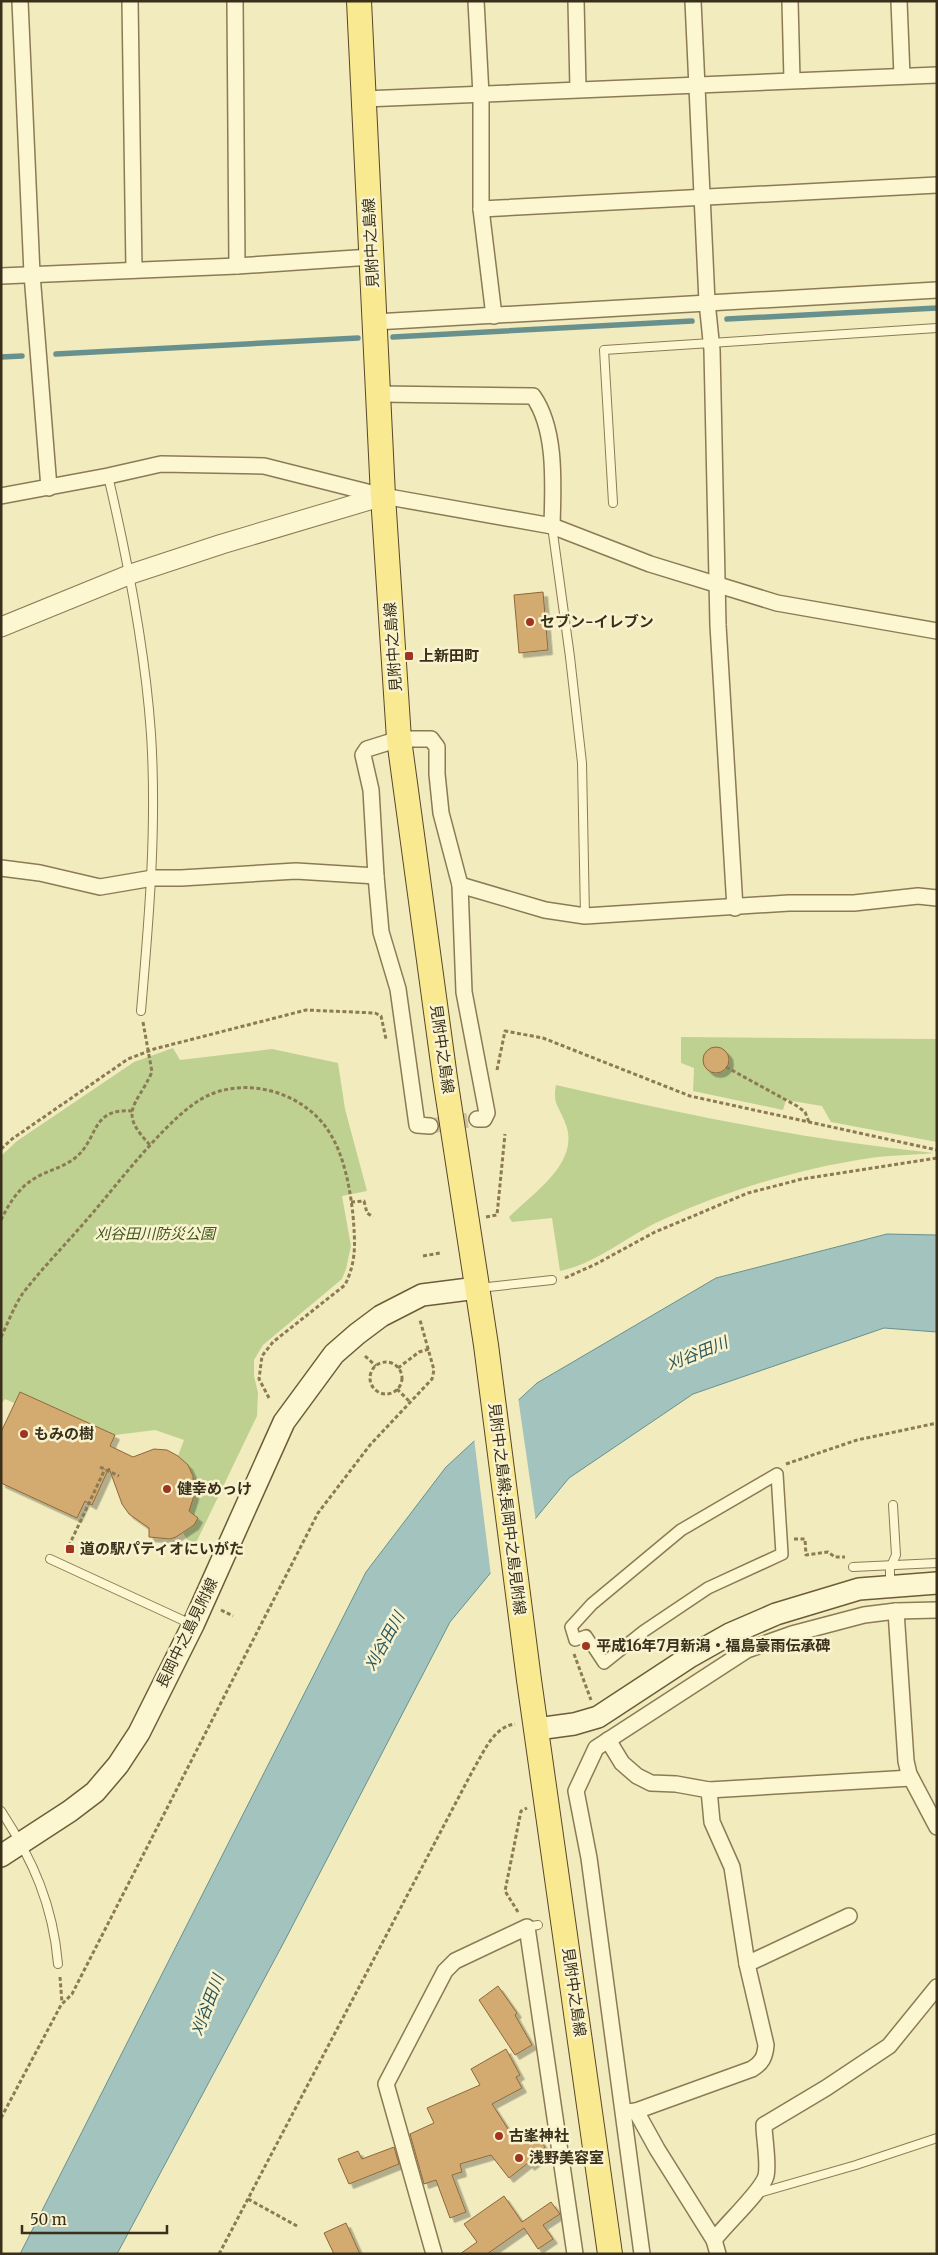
<svg xmlns="http://www.w3.org/2000/svg" width="938" height="2255" viewBox="0 0 938 2255" font-family="Merriweather,'Noto Sans JP',serif">
  <style>
    .green { fill: #bed191 }
    .water { fill: #a2c3be; stroke: #68918e }
    .pier { fill: #f2ebbe }
    .lines { fill: none; stroke-linecap: round; stroke-linejoin: round }
    .stream { stroke: #68918e; stroke-width: 5.5 }
    .building { fill: #d3aa70; stroke: #8d6838; filter: url(#shadow) }
    .minor-tunnel { stroke: #cdc59d; stroke-width: 15; stroke-dasharray: 15 8; stroke-linecap: butt }
    .service-casing { stroke: #8b7b55; stroke-width: 10 }
    .pedestrian-casing { stroke: #8b7b55; stroke-width: 14 }
    .minor-casing { stroke: #8b7b55; stroke-width: 18 }
    .tertiary-casing { stroke: #8b7b55; stroke-width: 21 }
    .secondary-casing { stroke: #6d5c38; stroke-width: 24 }
    .primary-casing { stroke: #58472a; stroke-width: 26 }
    .path { stroke: #8b7b55; stroke-width: 3; stroke-dasharray: 4 2.5; stroke-linecap: butt }
    .service { stroke: #fcf6d1; stroke-width: 8 }
    .pedestrian { stroke: #fcf6d1; stroke-width: 11 }
    .minor { stroke: #fcf6d1; stroke-width: 15 }
    .tertiary { stroke: #fcf6d1; stroke-width: 19 }
    .secondary { stroke: #fcf6d1; stroke-width: 21 }
    .primary { stroke: #f9ea91; stroke-width: 24 }
    .poi-dot { fill: #a0341f; stroke: #f8f3ce; stroke-width: 2 }
    .labels { text-anchor: middle; stroke-width: 5; stroke-linejoin: round; paint-order: stroke }
    .street-label { font-size: 15px; fill: #392f1b; stroke: #f8f3ce }
    .poi-label { font-size: 15px; font-weight: bold; fill: #392f1b; stroke: #f8f3ce; text-anchor: start }
    .park-label { font-size: 15px; font-style: italic; fill: #405820; stroke: #f8f3ce }
    .water-label { font-size: 16px; font-style: italic; fill: #29555b; stroke: #f8f3ce }
  </style>
  <defs>
    <filter id="shadow"><feDropShadow dx="4.5" dy="4.5" stdDeviation="0" flood-color="#0004"/></filter>
  </defs>
  <rect width="100%" height="100%" fill="#f2ebbe"/>
  <g class="green">
    <polygon points="681,1037 937,1039 937,1142 831,1122 822,1106 786,1100 783,1110 693,1091 694,1068 681,1063"/>
    <polygon points="173,1048 180,1060 272,1049 338,1063 345,1109 367,1191 342,1196 351,1246 346,1269 342,1279 263,1345 254,1360 254,1376 258,1393 257,1416 193,1549 183,1533 194,1525 188,1511 194,1496 193,1476 188,1465 178,1456 184,1440 155,1430 115,1435 20,1392 14,1403 5,1399 1,1404 1,1156 17,1141 134,1062"/>
    <path d="M556 1085C681 1114 807 1140 934 1153 913 1155 891 1155 870 1158 798 1169 728 1190 662 1220 627 1236 598 1263 560 1271L552 1218 512 1222 509 1217C532 1194 580 1163 566 1125 560 1107 552 1105 556 1085Z"/>
  </g>
  <polygon class="water" points="887,1234 937,1235 937,1332 884,1328 693,1394 569,1478 450,1622 284,1942 117,2254 20,2254 366,1572 446,1467 537,1383 716,1278"/>
  <polygon class="pier" points="518,1397 536,1522 491,1576 474,1438"/>
  <g class="lines">
    <g class="stream">
      <polyline points="727,319 937,308"/>
      <polyline points="393,337 692,321"/>
      <polyline points="56,354 358,338"/>
      <polyline points="1,357 22,356"/>
    </g>
  </g>
  <g class="building">
    <polygon points="543,592 548,650 519,653 514,595"/>
    <circle cx="716" cy="1060" r="13"/>
    <polygon points="20,1392 115,1435 110,1446 133,1457 154,1449 167,1450 178,1456 188,1465 193,1476 194,1496 189,1511 198,1518 194,1525 176,1537 170,1539 149,1537 149,1528 129,1514 122,1504 109,1468 92,1505 85,1501 77,1518 1,1483 1,1432"/>
    <polygon points="498,1986 517,2013 515,2015 532,2045 515,2055 479,2000"/>
    <polygon points="506,2049 520,2075 516,2077 522,2088 492,2104 517,2143 527,2135 538,2137 545,2147 543,2156 530,2166 528,2163 509,2178 491,2155 460,2164 462,2172 452,2175 466,2212 450,2218 436,2180 424,2184 410,2134 434,2123 427,2108 480,2085 471,2069"/>
    <polygon points="394,2147 399,2164 349,2184 338,2159 358,2151 362,2159"/>
    <polygon points="504,2196 522,2222 551,2202 560,2214 543,2225 553,2239 538,2249 524,2228 487,2254 460,2254 477,2242 464,2224"/>
    <polygon points="346,2223 360,2254 334,2254 324,2233"/>
  </g>
  <g class="lines">
    <polyline class="minor-tunnel" points="430,1126 477,1119"/>
    <g class="service-casing">
      <g id="service">
        <path d="M108 476C128 561 145 647 151 734 157 827 149 919 141 1011"/>
        <polyline points="613,503 604,350 937,328"/>
        <polyline points="552,526 570,657 582,763 585,916"/>
        <polyline points="479,1288 552,1280"/>
        <polyline points="50,1559 191,1624"/>
        <polyline points="853,1567 937,1563"/>
        <polyline points="890,1585 890,1568 896,1555 893,1505"/>
        <path d="M1 1811C33 1860 53 1905 58 1964"/>
        <polyline points="527,1927 538,1925"/>
        <polyline points="759,2193 856,2165 937,2138"/>
      </g>
    </g>
    <g class="pedestrian-casing">
      <polygon id="pedestrian" points="777,1474 782,1554 708,1588 644,1631 604,1663 586,1636 575,1640 571,1627 592,1604 681,1530"/>
    </g>
    <g class="minor-casing">
      <g id="minor">
        <polyline points="20,1 32,274 49,488"/>
        <polyline points="130,1 134,270"/>
        <polyline points="235,1 237,266"/>
        <polyline points="476,1 481,95 481,209 494,316"/>
        <polyline points="576,1 578,89"/>
        <polyline points="693,1 707,302 712,350 718,625 735,908"/>
        <polyline points="790,1 792,80"/>
        <polyline points="899,1 902,76"/>
        <polyline points="364,99 937,75"/>
        <polyline points="481,209 937,185"/>
        <polyline points="1,276 237,266 371,257"/>
        <polyline points="375,322 937,290"/>
        <path d="M379 394 533 396C557 430 553 486 552 526"/>
        <polyline points="1,496 108,476 161,464 264,466 383,496 552,526 650,564 777,603 937,631"/>
        <polyline points="1,868 40,873 100,887 153,878 181,878 296,871 376,876"/>
        <polyline points="460,885 545,910 585,916 789,903 854,903 918,896 937,898"/>
        <polyline points="430,1126 417,1125 398,989 381,932 376,876 371,790 363,755 367,749 399,739 431,739 437,747 437,774 441,813 460,885 464,992 487,1113 484,1119 477,1119"/>
        <polyline points="896,1611 906,1761 909,1774 937,1827"/>
        <polyline points="608,1740 622,1763 637,1776 651,1783 676,1784 709,1790 712,1822 732,1867 747,1964"/>
        <polyline points="709,1790 911,1778"/>
        <path d="M636 2111 752 2069C762 2063 765 2057 766 2045L747 1964 849 1916"/>
        <polyline points="627,2112 636,2111 657,2149 714,2240 718,2254"/>
        <path d="M714 2240C725 2225 762 2191 766 2176 769 2163 764 2138 764 2125L826 2088 889 2046 937 1987"/>
        <polyline points="434,2254 386,2084 445,1971 455,1961 527,1927 575,2254"/>
        <polyline points="642,2254 589,1858 576,1791 596,1748 747,1650 792,1634 864,1615 896,1611 937,1610"/>
      </g>
    </g>
    <g class="tertiary-casing">
      <polyline id="tertiary" points="1,627 131,574 222,544 383,496"/>
    </g>
    <g class="secondary-casing">
      <g id="secondary">
        <polyline points="537,1729 574,1724 598,1717 691,1656 730,1634 776,1614 859,1589 937,1583"/>
        <polyline points="1,1856 70,1811 95,1792 118,1765 139,1733 193,1625 284,1422 334,1354 357,1334 381,1316 422,1295 477,1288"/>
      </g>
    </g>
    <g class="primary-casing">
      <polyline id="primary" points="359,1 383,496 399,739 445,1078 486,1345 529,1680 610,2254"/>
    </g>
    <g class="path">
      <path d="M143 1022 152 1072C136 1107 117 1111 151 1146"/>
      <polyline points="726,1067 797,1106 805,1112 809,1122"/>
      <polyline points="497,1070 505,1031 543,1038 690,1096 937,1150"/>
      <polyline points="1,1149 12,1139 128,1059 154,1049 306,1010 375,1013 381,1016 386,1039"/>
      <polyline points="351,1202 364,1201 367,1213 373,1217"/>
      <polyline points="486,1217 497,1215 505,1134"/>
      <path d="M1 1220C9 1203 20 1186 37 1177 49 1170 64 1167 75 1158 99 1139 90 1108 132 1111"/>
      <polyline points="423,1256 440,1253"/>
      <polyline points="565,1278 596,1264 655,1232 748,1193 802,1179 937,1158"/>
      <path d="M1 1337C8 1323 14 1306 23 1293 44 1266 68 1242 90 1216 118 1184 172 1111 209 1095 252 1076 308 1095 331 1135 345 1159 350 1189 353 1215 355 1242 357 1260 345 1285L273 1342 262 1356 259 1379 269 1398"/>
      <polyline points="365,1356 376,1366"/>
      <circle cx="386" cy="1378" r="16"/>
      <polyline points="398,1368 419,1352 429,1349"/>
      <polyline points="397,1389 410,1402"/>
      <polyline points="786,1464 857,1440 937,1423"/>
      <polyline points="100,1467 119,1476"/>
      <polyline points="794,1539 805,1539 806,1555 828,1552 835,1557 845,1557"/>
      <polyline points="66,1552 105,1469"/>
      <polyline points="221,1610 233,1616"/>
      <polyline points="574,1654 591,1700"/>
      <polyline points="518,1912 505,1891 521,1811 527,1808"/>
      <polyline points="60,1977 62,2003"/>
      <polyline points="1,2118 61,2005 72,1994 318,1513 370,1445 432,1379 434,1370 420,1320"/>
      <polyline points="248,2199 297,2226"/>
      <path d="M219 2254 473 1770C484 1752 493 1727 515 1724"/>
    </g>
    <use href="#service" class="service"/>
    <use href="#pedestrian" class="pedestrian"/>
    <use href="#minor" class="minor"/>
    <use href="#tertiary" class="tertiary"/>
    <use href="#secondary" class="secondary"/>
    <use href="#primary" class="primary"/>
  </g>
  <g class="poi-dot">
    <circle cx="530" cy="622" r="5"/>
    <rect x="404" y="651" width="10" height="10" rx="2.5"/>
    <circle cx="24" cy="1434" r="5"/>
    <circle cx="167" cy="1489" r="5"/>
    <rect x="65" y="1544" width="10" height="10" rx="2.5"/>
    <circle cx="586" cy="1646" r="5"/>
    <circle cx="499" cy="2136" r="5"/>
    <circle cx="519" cy="2158" r="5"/>
  </g>
  <g class="labels">
    <g class="street-label">
      <text transform="translate(371 243) rotate(-93)" y="5">見附中之島線</text>
      <text transform="translate(393 647) rotate(-94)" y="5">見附中之島線</text>
      <text transform="translate(442 1049) rotate(82)" y="5">見附中之島線</text>
      <text transform="translate(507 1509) rotate(83)" y="5">見附中之島線;長岡中之島見附線</text>
      <text transform="translate(187 1633) rotate(-64)" y="5">長岡中之島見附線</text>
      <text transform="translate(574 1992) rotate(82)" y="5">見附中之島線</text>
    </g>
    <g class="poi-label">
      <text x="540" y="627">セブン-イレブン</text>
      <text x="419" y="661">上新田町</text>
      <text x="34" y="1439">もみの樹</text>
      <text x="177" y="1494">健幸めっけ</text>
      <text x="80" y="1554">道の駅パティオにいがた</text>
      <text x="596" y="1651">平成16年7月新潟・福島豪雨伝承碑</text>
      <text x="509" y="2141">古峯神社</text>
      <text x="529" y="2163">浅野美容室</text>
    </g>
    <g class="park-label">
      <text x="155" y="1239">刈谷田川防災公園</text>
    </g>
    <g class="water-label">
      <text transform="translate(697 1353) rotate(-22)" y="6">刈谷田川</text>
      <text transform="translate(384 1641) rotate(-61)" y="6">刈谷田川</text>
      <text transform="translate(207 2005) rotate(-69)" y="6">刈谷田川</text>
    </g>
  </g>
  <rect width="938" height="2255" fill="none" stroke="#392f1b" stroke-width="5"/>
  <path d="M22 2225v8h145v-8" fill="none" stroke="#392f1b" stroke-width="2.5"/>
  <text x="30" y="2225" font-size="15" fill="#392f1b" stroke="#f8f3ce" stroke-width="4" paint-order="stroke">50 m</text>
</svg>
